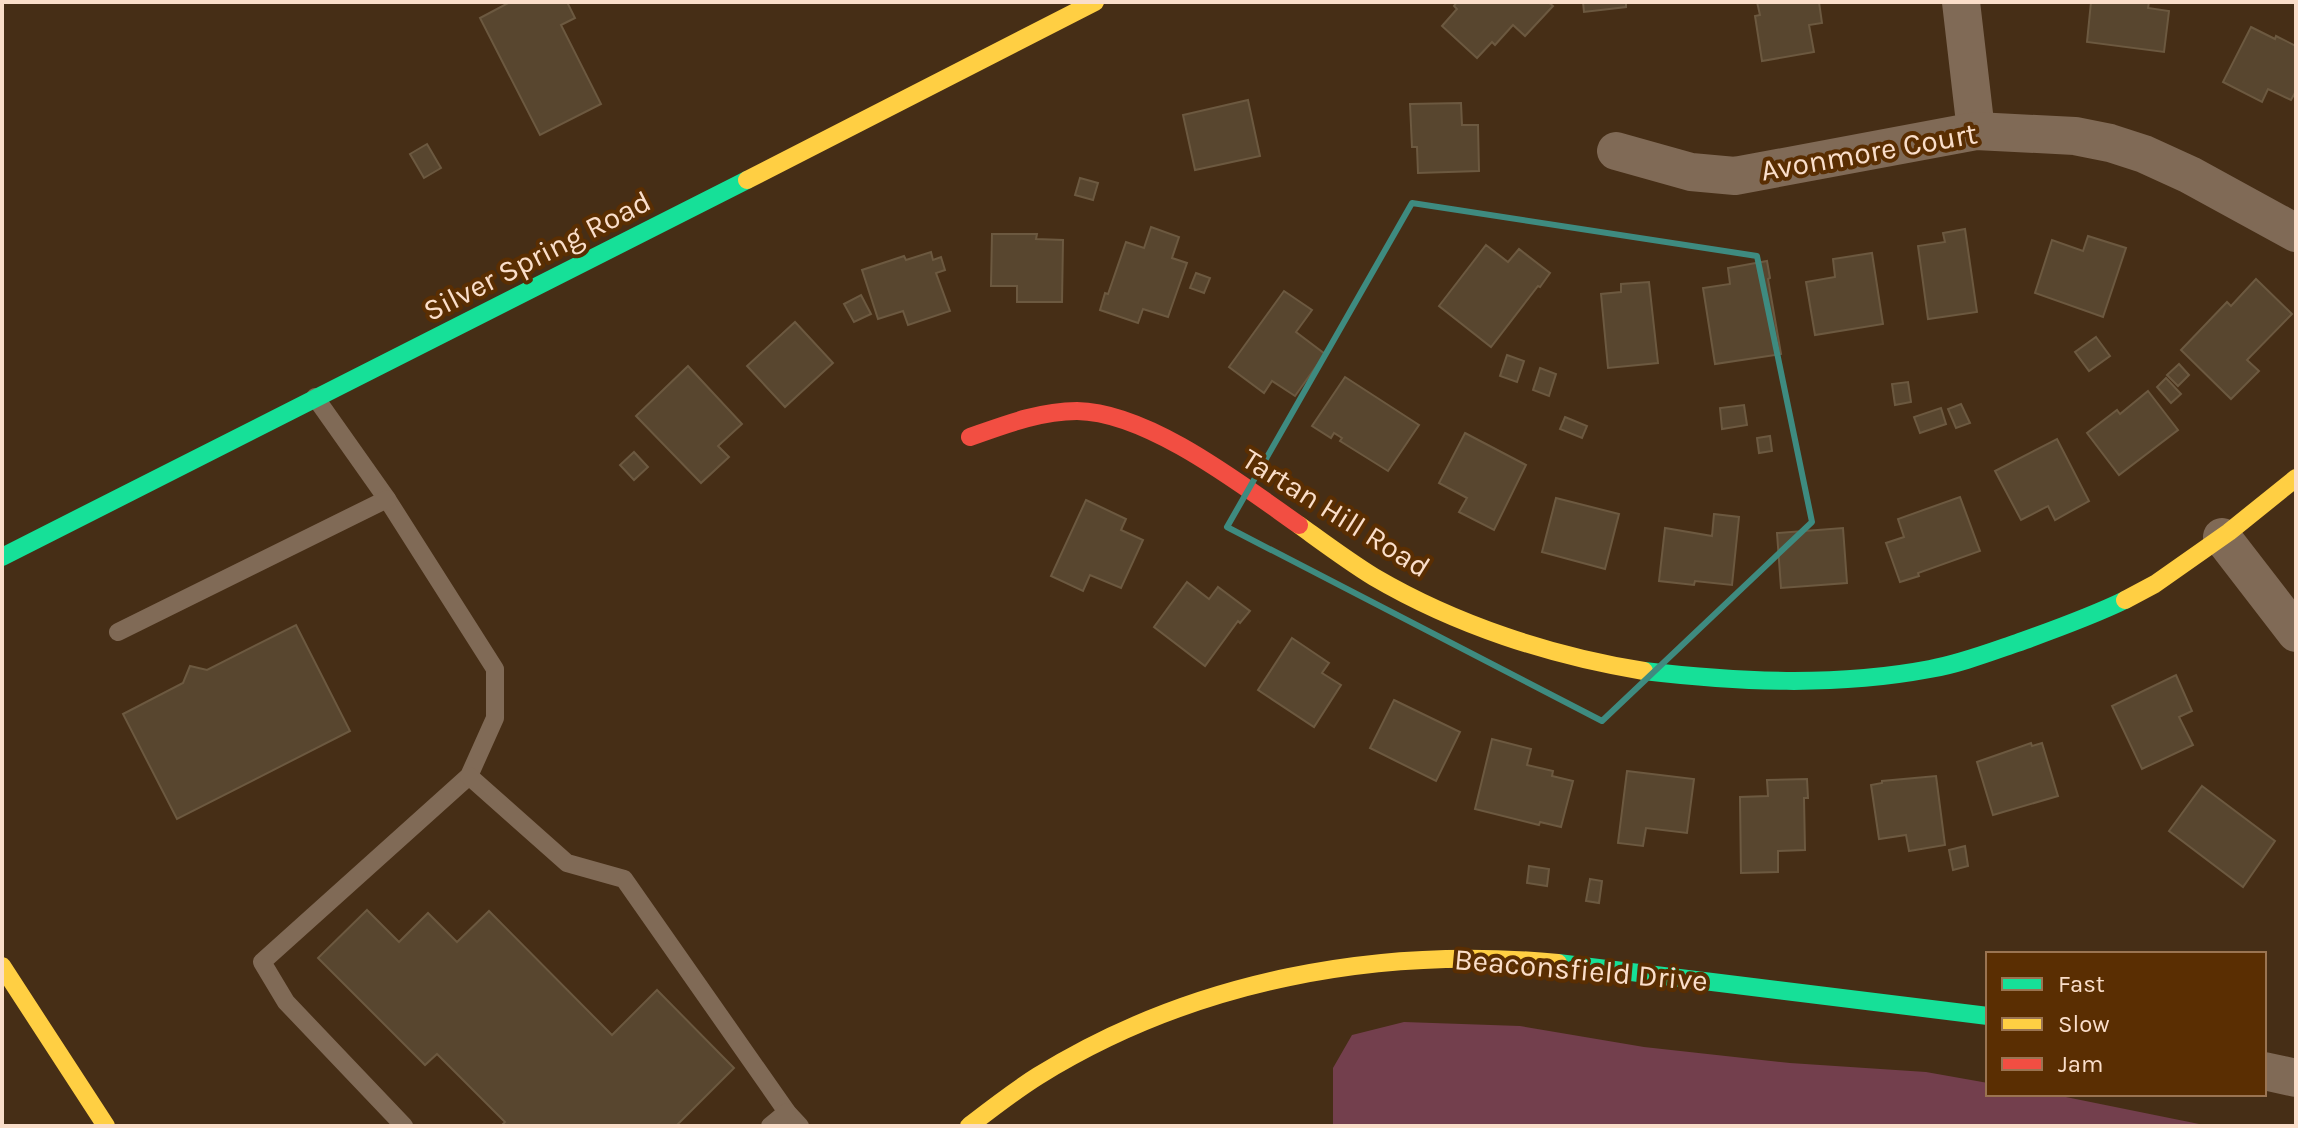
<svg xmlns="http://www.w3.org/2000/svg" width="2298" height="1128" viewBox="0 0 2298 1128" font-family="Karla,sans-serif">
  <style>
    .green { fill: #733f4d }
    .building { fill: #58462f; stroke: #6c5940; stroke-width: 2 }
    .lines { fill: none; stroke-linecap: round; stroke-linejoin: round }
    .lane { stroke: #806a56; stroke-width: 18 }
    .street { stroke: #806a56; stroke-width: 38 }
    .fast { stroke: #16e098; stroke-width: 18 }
    .slow { stroke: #ffcf43; stroke-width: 18 }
    .jam { stroke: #f24e42; stroke-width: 18 }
    .marked { fill: none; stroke: #3e8b80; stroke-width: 6; stroke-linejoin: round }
    .labels { text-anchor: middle; stroke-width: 8; stroke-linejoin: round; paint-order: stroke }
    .street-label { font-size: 30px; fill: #fadeca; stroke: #5a2e02 }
  </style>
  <rect width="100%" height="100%" fill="#462e16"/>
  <polygon class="green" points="1404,1022 1520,1026 1644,1047 1790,1063 1926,1072 1988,1083 1988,1094 2051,1094 2209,1126 1333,1126 1333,1068 1352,1035"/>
  <g class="building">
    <polygon points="510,2 567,2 575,18 561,25 601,104 540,135 480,18"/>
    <polygon points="1457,2 1548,2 1553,6 1525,36 1513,25 1495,45 1492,42 1477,58 1442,26 1457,9 1454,6"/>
    <polygon points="1583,2 1626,2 1626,7 1584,12"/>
    <polygon points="1757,2 1819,2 1822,23 1809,25 1814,52 1762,61 1755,16 1760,15"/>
    <polygon points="2091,2 2149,2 2148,8 2169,11 2164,52 2087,42"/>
    <polygon points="2251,27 2275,39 2276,36 2296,46 2296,91 2291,100 2268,89 2262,102 2223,82"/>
    <polygon points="1248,100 1260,156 1195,170 1183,115"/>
    <polygon points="1461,103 1462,125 1478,125 1479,171 1418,173 1417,147 1412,147 1410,104"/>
    <polygon points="427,144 441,168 424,178 410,154"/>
    <polygon points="1080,178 1098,183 1093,200 1075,195"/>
    <polygon points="1151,227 1179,237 1172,258 1187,263 1168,317 1143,309 1138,323 1100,310 1105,293 1108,294 1126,242 1144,248"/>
    <polygon points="1965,229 1977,312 1928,319 1918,246 1945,242 1943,233"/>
    <polygon points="992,234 1037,234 1036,239 1063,240 1062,302 1017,302 1017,286 991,286"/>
    <polygon points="2088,236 2126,248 2103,317 2035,293 2052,240 2083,251"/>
    <polygon points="1486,245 1508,262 1519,249 1550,273 1540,287 1538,286 1491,347 1439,306"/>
    <polygon points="931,252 933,260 941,257 945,270 936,273 950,311 908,325 903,311 878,319 862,270 904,256 906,260"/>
    <polygon points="1872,253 1883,324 1815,335 1806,282 1835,277 1833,259"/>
    <polygon points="1767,261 1770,278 1768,279 1781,354 1715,364 1703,288 1730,284 1728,268"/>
    <polygon points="1196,273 1210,278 1204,293 1190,288"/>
    <polygon points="2256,279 2292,314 2247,360 2259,371 2231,399 2181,350 2227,302 2231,306"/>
    <polygon points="1649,282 1658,363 1608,368 1601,294 1621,292 1621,284"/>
    <polygon points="1284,291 1312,310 1296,332 1325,354 1295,396 1272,381 1264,393 1229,367"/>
    <polygon points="861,295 871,314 854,322 844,304"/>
    <polygon points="795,322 833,363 785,407 747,366"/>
    <polygon points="2096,337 2110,356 2089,371 2075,352"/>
    <polygon points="1507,355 1524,361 1517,382 1500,376"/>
    <polygon points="2179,364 2189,375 2178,386 2167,375"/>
    <polygon points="688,366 742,424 718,446 729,457 701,483 636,416"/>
    <polygon points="1540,368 1556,374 1549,396 1533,390"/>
    <polygon points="1345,377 1419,425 1388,471 1340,441 1342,438 1334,433 1331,438 1312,426"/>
    <polygon points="2166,378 2181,394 2171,403 2157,387"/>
    <polygon points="1908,382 1911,402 1895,405 1892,384"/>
    <polygon points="2148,391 2178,430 2119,475 2087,433 2117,410 2120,414"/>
    <polygon points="1961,404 1970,423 1956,428 1948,409"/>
    <polygon points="1744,405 1747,425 1722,429 1720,408"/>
    <polygon points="1941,408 1946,424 1920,433 1914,417"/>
    <polygon points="1565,417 1587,426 1582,438 1560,429"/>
    <polygon points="1465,433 1526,465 1494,530 1459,512 1467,498 1439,483"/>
    <polygon points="1770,436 1772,451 1759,453 1757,438"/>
    <polygon points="2057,439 2089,501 2055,520 2048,506 2021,520 1995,471"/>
    <polygon points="634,452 648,467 634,480 620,465"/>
    <polygon points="1960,497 1980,551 1918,573 1919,576 1900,582 1886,543 1904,537 1898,519"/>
    <polygon points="1556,498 1619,514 1605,569 1542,552"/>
    <polygon points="1086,500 1126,519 1121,530 1143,540 1121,588 1090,575 1083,591 1051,576"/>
    <polygon points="1714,514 1739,517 1732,585 1695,581 1694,585 1659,581 1665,528 1712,536"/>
    <polygon points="1843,528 1847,583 1781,588 1777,533"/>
    <polygon points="1187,582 1209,599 1218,587 1250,611 1240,623 1238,621 1205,666 1154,627"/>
    <polygon points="296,625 350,731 177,819 123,714 183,683 190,666 207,670"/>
    <polygon points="1292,638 1329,663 1322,673 1341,685 1314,727 1258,690"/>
    <polygon points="2176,675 2192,711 2179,717 2193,745 2142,769 2112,706"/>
    <polygon points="1394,700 1460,732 1436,781 1370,748"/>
    <polygon points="1492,739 1531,749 1527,765 1553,771 1552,776 1573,781 1561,827 1540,822 1539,825 1475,809"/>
    <polygon points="2031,743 2032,746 2042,743 2058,796 1993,815 1977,762"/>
    <polygon points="1627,771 1694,779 1687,833 1646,828 1643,846 1618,843"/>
    <polygon points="1936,776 1945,845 1909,851 1906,835 1879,839 1871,785 1882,783 1882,781"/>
    <polygon points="1807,779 1808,798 1804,798 1805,850 1778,851 1778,872 1741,873 1740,797 1768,796 1767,780"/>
    <polygon points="2202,786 2275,841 2243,887 2169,831"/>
    <polygon points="1965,846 1968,866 1953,870 1949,850"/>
    <polygon points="1529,866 1549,869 1547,886 1527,883"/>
    <polygon points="1590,879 1602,881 1599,903 1586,901"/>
    <polygon points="367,910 399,942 428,913 457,942 489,911 612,1035 657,990 734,1068 676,1126 501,1126 505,1122 437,1054 425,1065 318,958"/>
  </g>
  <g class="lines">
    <g class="lane">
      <polyline points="315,397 387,499 495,669 495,718 469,776 262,962 286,1002 404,1126"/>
      <polyline points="118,632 387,499"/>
      <polyline points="469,776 567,863 624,879 787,1112 800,1126"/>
      <polyline points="770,1126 787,1112"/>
    </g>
    <g class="street">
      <polyline points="1961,2 1976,131"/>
      <polyline points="1616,151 1691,172 1735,176 1976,131 2075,136 2110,143 2144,154 2190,175 2296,233"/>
      <polyline points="2222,537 2296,633"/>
      <polyline points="2264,1071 2296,1078"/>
    </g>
    <g class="fast">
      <polyline points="2,557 747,180"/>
      <path d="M1644 671C1738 682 1835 687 1930 669 1959 664 1988 653 2017 643 2053 630 2090 617 2125 600"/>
      <polyline points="1558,963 1988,1016"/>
    </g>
    <g class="slow">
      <polyline points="747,180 1095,2"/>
      <path d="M1299 525C1324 543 1348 561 1374 577 1456 625 1551 656 1644 671"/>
      <polyline points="2125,600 2155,584 2229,532 2296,478"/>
      <polyline points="2,966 106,1126"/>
      <path d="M969 1126C991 1109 1014 1091 1038 1076 1193 980 1378 946 1558 963"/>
    </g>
    <path class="jam" d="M970 437C1004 425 1040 411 1077 411 1148 412 1242 485 1299 525"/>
  </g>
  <path class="marked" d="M1412 203 1757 256 1812 522 1602 721 1227 527Z"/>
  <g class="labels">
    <g class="street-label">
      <text transform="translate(1869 152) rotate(-10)" y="10">Avonmore Court</text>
      <text transform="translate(537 256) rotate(-27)" y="10">Silver Spring Road</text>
      <text transform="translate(1336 513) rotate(32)" y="10">Tartan Hill Road</text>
      <text transform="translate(1581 970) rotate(5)" y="10">Beaconsfield Drive</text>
    </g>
  </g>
  <rect width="2298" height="1128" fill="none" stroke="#fadeca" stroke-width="8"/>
  <rect x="1986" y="952" width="280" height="144" fill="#5a2e02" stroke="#9a7452" stroke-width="2"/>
  <rect x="2002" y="978" width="40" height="12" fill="#16e098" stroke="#9a7452" stroke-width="2"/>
  <text x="2058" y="992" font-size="24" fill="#fadeca">Fast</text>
  <rect x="2002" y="1018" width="40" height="12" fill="#ffcf43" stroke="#9a7452" stroke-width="2"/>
  <text x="2058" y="1032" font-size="24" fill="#fadeca">Slow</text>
  <rect x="2002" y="1058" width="40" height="12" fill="#f24e42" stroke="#9a7452" stroke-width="2"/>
  <text x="2058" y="1072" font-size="24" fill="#fadeca">Jam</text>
</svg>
